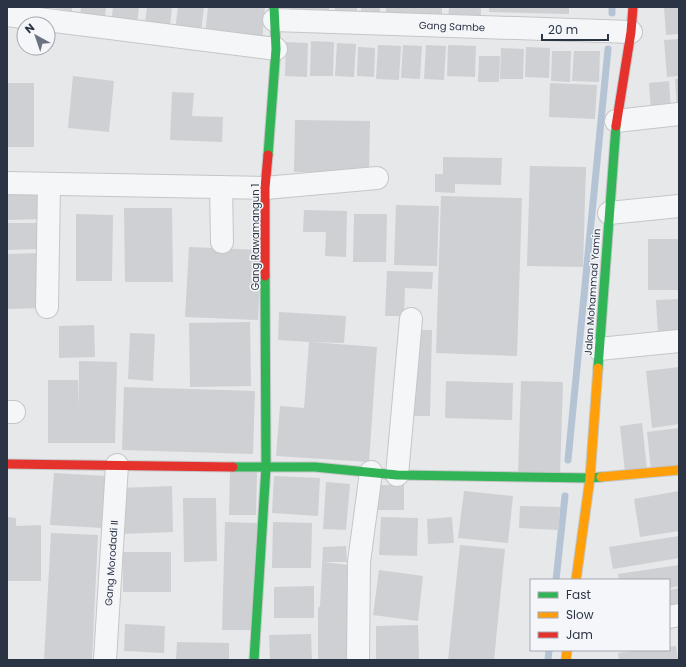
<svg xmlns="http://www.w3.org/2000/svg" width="686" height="667" viewBox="0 0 686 667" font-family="Poppins,sans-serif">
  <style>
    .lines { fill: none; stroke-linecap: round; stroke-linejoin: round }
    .stream { stroke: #b4c4d5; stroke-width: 7 }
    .building { fill: #ced0d3 }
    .street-casing { stroke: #c4c6c8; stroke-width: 24 }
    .fast-casing { stroke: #c4c6c8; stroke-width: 11 }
    .slow-casing { stroke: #c4c6c8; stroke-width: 11 }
    .jam-casing { stroke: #c4c6c8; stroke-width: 11 }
    .street { stroke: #f5f6f7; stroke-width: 22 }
    .fast { stroke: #30b455; stroke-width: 9 }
    .slow { stroke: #ff9f0a; stroke-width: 9 }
    .jam { stroke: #e5322d; stroke-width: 9 }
    .labels { text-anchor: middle; stroke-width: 3; stroke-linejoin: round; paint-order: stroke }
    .street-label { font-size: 10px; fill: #2b3445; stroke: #f4f6f9 }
  </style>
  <rect width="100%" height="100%" fill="#e6e8ea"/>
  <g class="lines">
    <g class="stream">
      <polyline points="612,13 612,7"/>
      <polyline points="568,460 608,49"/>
      <polyline points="556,580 565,496"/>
      <polyline points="548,660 549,650"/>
    </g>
  </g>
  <g class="building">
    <polygon points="46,7 72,7 72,11"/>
    <polygon points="81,7 106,7 105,21 80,19"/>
    <polygon points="113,7 139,7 137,26 111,24"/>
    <polygon points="147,7 172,7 170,25 145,23"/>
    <polygon points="178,7 204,7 201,32 175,30"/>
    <polygon points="208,7 265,7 262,41 205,36"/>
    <polygon points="290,7 329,7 329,13 289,12"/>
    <polygon points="335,7 357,7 357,12 335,11"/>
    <polygon points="361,7 380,7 380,16 361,15"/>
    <polygon points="386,7 442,7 442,17 386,16"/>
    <polygon points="449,7 481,7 481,21 448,20"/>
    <polygon points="489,7 569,7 569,14 489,12"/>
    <polygon points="664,7 679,7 679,34 666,35"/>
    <polygon points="679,39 679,76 667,77 664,40"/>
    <polygon points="311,41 334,42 333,76 310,76"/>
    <polygon points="286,42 308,43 307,77 285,76"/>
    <polygon points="337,43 356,44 354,77 335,76"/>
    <polygon points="378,45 401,46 399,80 376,79"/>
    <polygon points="403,45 422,46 420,79 401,78"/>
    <polygon points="426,45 446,46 444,80 424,79"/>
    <polygon points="448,45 476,46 475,77 447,76"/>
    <polygon points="358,47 375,48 374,77 357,76"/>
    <polygon points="526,47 550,48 549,78 525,77"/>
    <polygon points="501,48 524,49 523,79 500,79"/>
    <polygon points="552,51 571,51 570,82 551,81"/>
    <polygon points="574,51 600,51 599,82 572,81"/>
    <polygon points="479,56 500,56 499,82 478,82"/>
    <polygon points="73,76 114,81 109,132 68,128"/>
    <polygon points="679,78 679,108 677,108 675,79"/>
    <polygon points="669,81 671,111 651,112 649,83"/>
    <rect x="7" y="83" width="27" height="64"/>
    <polygon points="550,83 597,85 595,119 549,117"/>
    <polygon points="172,92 194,93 192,116 223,117 222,142 170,140"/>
    <polygon points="295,120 370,121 369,173 294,172"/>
    <polygon points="443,157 502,158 501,185 455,184 455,193 435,192 435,174 443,174"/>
    <polygon points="530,166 586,167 583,267 527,266"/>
    <polygon points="45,189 46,219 7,220 7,190"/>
    <polygon points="441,196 522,198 517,356 436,353"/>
    <polygon points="396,205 439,206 437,266 394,265"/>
    <polygon points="124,208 172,208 173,282 125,282"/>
    <polygon points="304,210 347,211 346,257 325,256 326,232 303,232"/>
    <polygon points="76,214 113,215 112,281 76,281"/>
    <polygon points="354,214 387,214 386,262 353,262"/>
    <polygon points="7,223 38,223 38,249 7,250"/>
    <rect x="648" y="239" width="31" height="51"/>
    <polygon points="189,247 261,250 258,320 185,317"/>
    <polygon points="39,253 41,308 7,309 7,254"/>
    <polygon points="387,271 433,272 432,289 405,288 404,316 385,316"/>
    <polygon points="679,299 679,335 658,336 656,300"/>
    <polygon points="279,312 346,316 344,343 311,342 377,347 369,462 276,456 280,406 304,408 309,342 278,340"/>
    <polygon points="250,322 251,386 190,387 189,323"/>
    <polygon points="94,325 95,357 59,358 59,326"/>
    <polygon points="412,330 432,330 430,416 409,416"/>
    <polygon points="130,333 155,334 153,381 128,379"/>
    <polygon points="79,361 117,362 115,443 48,443 48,380 78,380 79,408"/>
    <polygon points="679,367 679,424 652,428 646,371"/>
    <polygon points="446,381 513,383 512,420 445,418"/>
    <polygon points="521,381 563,382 560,475 518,474"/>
    <polygon points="124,387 255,391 253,454 122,450"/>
    <polygon points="642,423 647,469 625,472 620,426"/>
    <polygon points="679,428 679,466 651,470 647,432"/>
    <polygon points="230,472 257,472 256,515 229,515"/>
    <polygon points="54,473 106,476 102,528 50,525"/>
    <polygon points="274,476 320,478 318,516 272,513"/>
    <polygon points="326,482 350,484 346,530 323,529"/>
    <rect x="375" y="485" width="29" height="25"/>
    <polygon points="172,486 173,532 120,534 119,488"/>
    <polygon points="464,491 513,496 508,543 458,538"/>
    <polygon points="679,491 679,531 640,537 634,499"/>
    <polygon points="183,498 216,498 217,561 184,562"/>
    <polygon points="520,506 560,507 559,530 519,528"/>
    <polygon points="7,517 16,518 16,526 41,525 41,581 7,581"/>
    <polygon points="381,517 418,518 417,556 379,555"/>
    <polygon points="452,517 454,543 428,544 427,519"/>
    <polygon points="225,522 257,523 255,630 222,630"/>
    <polygon points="273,522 312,523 311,568 272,568"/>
    <polygon points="51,533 98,535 92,660 44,660"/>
    <polygon points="679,536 679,558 613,569 609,547"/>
    <polygon points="460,545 505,549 494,660 448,660"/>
    <polygon points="346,546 347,562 323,562 357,566 352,660 318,660 318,608 320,606 323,547"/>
    <rect x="123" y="552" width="48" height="40"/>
    <polygon points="679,565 679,586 669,588 669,580 619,580 618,574"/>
    <polygon points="379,570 423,576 418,621 373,615"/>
    <polygon points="314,586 314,618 274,618 274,587"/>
    <polygon points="679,588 679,614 669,616 669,590"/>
    <polygon points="125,624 165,626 164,653 124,651"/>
    <polygon points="418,625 419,660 376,660 376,626"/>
    <polygon points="311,634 312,660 270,660 269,635"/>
    <polygon points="177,642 229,643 229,660 176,660"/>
    <polygon points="676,646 678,660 619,660 618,653 641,650 669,650 669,647"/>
  </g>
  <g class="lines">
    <g class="street-casing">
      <g id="street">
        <polyline points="7,15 276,49"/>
        <polyline points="274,20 631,32"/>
        <polyline points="616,121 679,114"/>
        <polyline points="7,183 265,188 377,178"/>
        <polyline points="221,187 222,242"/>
        <polyline points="609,213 679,206"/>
        <polyline points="47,307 49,184"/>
        <polyline points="599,349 679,341"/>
        <polyline points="7,412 14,412"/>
        <polyline points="397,475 411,319"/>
        <polyline points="669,617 679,615"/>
        <polyline points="105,660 117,465"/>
        <polyline points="358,660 359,562 371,472"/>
      </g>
    </g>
    <g class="fast-casing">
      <g id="fast">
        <polyline points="268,155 276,49 274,7"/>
        <polyline points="598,368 616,126"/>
        <polyline points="233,467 315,467 397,475 590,478 601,477"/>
        <polyline points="254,660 266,467 265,276"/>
      </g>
    </g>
    <g class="slow-casing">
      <g id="slow">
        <polyline points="601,477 679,470"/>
        <polyline points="576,580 590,478 598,368"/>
        <polyline points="566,660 567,650"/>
      </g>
    </g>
    <g class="jam-casing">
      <g id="jam">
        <polyline points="616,126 631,32 633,7"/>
        <polyline points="265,276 265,188 268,155"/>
        <polyline points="7,464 233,467"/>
      </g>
    </g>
    <use href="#street" class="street"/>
    <use href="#fast" class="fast"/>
    <use href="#slow" class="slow"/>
    <use href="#jam" class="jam"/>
  </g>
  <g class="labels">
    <g class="street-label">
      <text transform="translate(452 26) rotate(2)" y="4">Gang Sambe</text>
      <text transform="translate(255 237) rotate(-90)" y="4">Gang Rawamangun 1</text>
      <text transform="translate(592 292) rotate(-86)" y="4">Jalan Mohammad Yamin</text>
      <text transform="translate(111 563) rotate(-86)" y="4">Gang Morodadi II</text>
    </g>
  </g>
  <rect width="686" height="667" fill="none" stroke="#2b3445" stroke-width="16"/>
  <rect x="530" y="579" width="140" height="72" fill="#f4f6f9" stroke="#a4a8b1"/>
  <rect x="538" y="592" width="20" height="6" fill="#30b455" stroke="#a4a8b1"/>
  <text x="566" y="599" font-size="12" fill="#2b3445">Fast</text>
  <rect x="538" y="612" width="20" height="6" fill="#ff9f0a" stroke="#a4a8b1"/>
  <text x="566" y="619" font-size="12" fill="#2b3445">Slow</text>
  <rect x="538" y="632" width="20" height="6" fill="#e5322d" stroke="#a4a8b1"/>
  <text x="566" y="639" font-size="12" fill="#2b3445">Jam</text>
  <g transform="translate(36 36) rotate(320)"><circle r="19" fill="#f4f6f9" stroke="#a4a8b1"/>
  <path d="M0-3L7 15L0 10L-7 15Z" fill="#6c737f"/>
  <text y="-6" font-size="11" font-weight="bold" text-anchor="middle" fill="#2b3445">N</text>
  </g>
  <path d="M542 34v6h66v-6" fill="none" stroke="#2b3445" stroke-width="2"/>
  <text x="548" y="34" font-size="12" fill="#2b3445" stroke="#f4f6f9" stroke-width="3" paint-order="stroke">20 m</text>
</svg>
